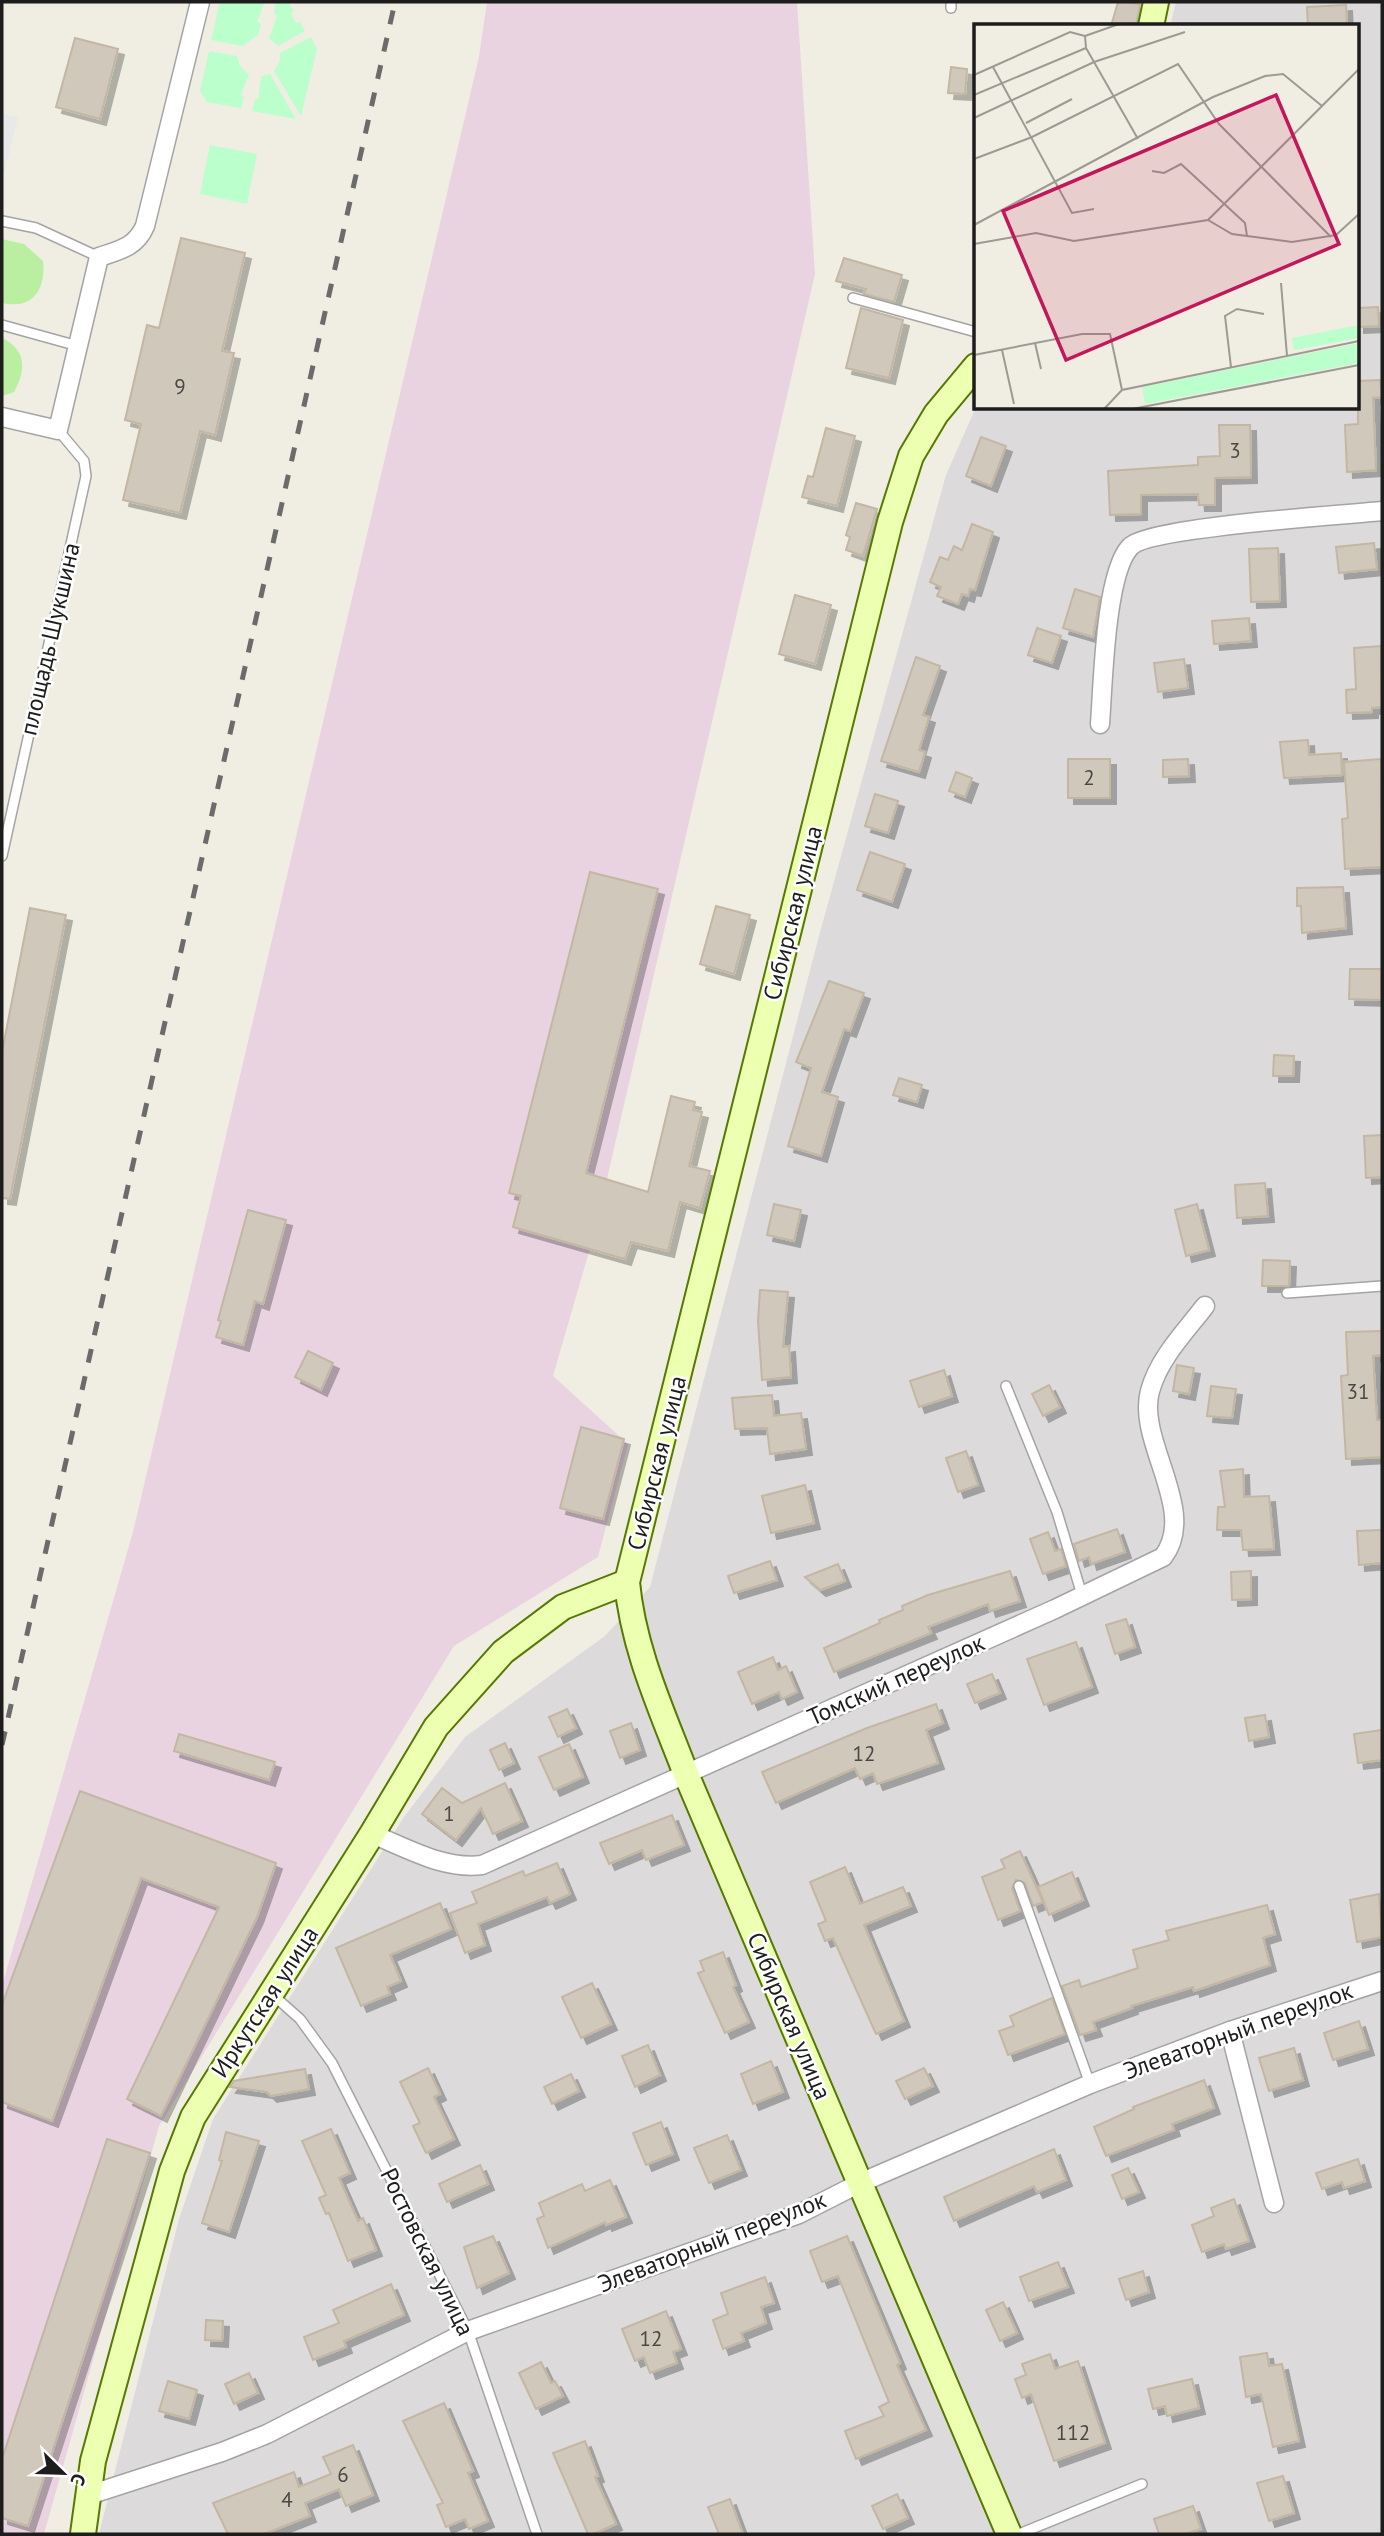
<svg xmlns="http://www.w3.org/2000/svg" width="1384" height="2536" viewBox="0 0 1384 2536" font-family="'PT Sans',sans-serif">
  <style>
    .residential { fill: #dcdada }
    .industrial { fill: #e9d3e1 }
    .grass { fill: #baefa2 }
    .park { fill: #baffcc }
    .parking { fill: #e9e9e9 }
    .building { fill: #d0c8bb; stroke: #c3b7a3; stroke-width: 2; filter: url(#shadow) }
    .lines { fill: none; stroke-linecap: round; stroke-linejoin: round }
    .lane-casing { stroke: #a4a4a4; stroke-width: 12 }
    .street-casing { stroke: #a4a4a4; stroke-width: 21 }
    .secondary-casing { stroke: #567900; stroke-width: 28 }
    .lane { stroke: #fff; stroke-width: 9 }
    .street { stroke: #fff; stroke-width: 18 }
    .secondary { stroke: #edffb1; stroke-width: 24 }
    .rail { stroke: #6b6b6b; stroke-width: 5; stroke-dasharray: 14 14; stroke-linecap: butt }
    .labels { text-anchor: middle; stroke-width: 5; stroke-linejoin: round; paint-order: stroke }
    .number-label { font-size: 21px; fill: #4a4844 }
    .street-label { font-size: 24px; fill: #1d1d1d; stroke: #fff }
    .inset-road { fill: none; stroke: #9c9a93; stroke-width: 2 }
    .view { fill: #c2185b; fill-opacity: 0.15; stroke: #c2185b; stroke-width: 3.5 }
    .inset-edge { fill: none; stroke: #1d1d1d; stroke-width: 3.5 }
  </style>
  <defs>
    <filter id="shadow"><feDropShadow dx="6" dy="6" stdDeviation="0" flood-color="#0004"/></filter>
  </defs>
  <rect width="100%" height="100%" fill="#f0eee2"/>
  <polygon class="residential" points="1176,2 1382,2 1382,2534 99,2534 179,2219 213,2119 404,1817 465,1737 605,1636 650,1587 819,936 946,475 976,407 1358,408 1358,26 1170,26"/>
  <polygon class="industrial" points="487,2 797,2 815,274 595,1231 553,1376 628,1444 598,1557 454,1646 159,2126 44,2534 2,2534 2,1986 133,1532 479,57"/>
  <g class="grass">
    <path d="M2 239 24 244 43 261C46 289 33 310 2 303Z"/>
    <path d="M2 338C27 350 26 370 14 392L2 396Z"/>
  </g>
  <g class="park">
    <polygon points="220,2 265,2 257,22 261,24 258,35 242,46 211,40"/>
    <polygon points="276,2 288,2 294,11 291,14 296,23 300,22 305,31 278,46 269,38 277,16 274,13"/>
    <polygon points="311,37 317,49 301,116 274,71 280,60 280,53"/>
    <polygon points="209,51 237,56 240,66 249,75 241,95 244,96 241,108 207,102 200,91"/>
    <polygon points="270,74 296,119 252,111 255,99 258,99 261,76"/>
    <polygon points="210,145 257,154 247,204 200,194"/>
  </g>
  <polygon class="parking" points="2,113 18,117 4,175 2,174"/>
  <g class="building">
    <polygon points="1118,2 1140,4 1136,26 1111,26"/>
    <polygon points="1346,5 1347,26 1308,26 1307,7"/>
    <polygon points="75,38 118,49 100,119 56,107"/>
    <polygon points="951,67 967,69 965,94 948,93"/>
    <polygon points="181,238 245,253 222,351 234,353 215,435 200,431 180,513 123,500 141,424 125,420 147,325 159,328"/>
    <polygon points="844,258 902,275 894,302 864,294 866,289 836,281"/>
    <polygon points="1378,307 1379,326 1358,327 1358,308"/>
    <polygon points="861,308 903,320 889,378 846,368"/>
    <polygon points="1380,380 1382,397 1373,398 1376,470 1347,472 1345,425 1358,424 1358,381"/>
    <polygon points="1219,425 1250,425 1251,477 1215,478 1215,505 1199,505 1198,494 1141,495 1141,514 1110,515 1108,471 1198,465 1198,457 1220,456"/>
    <polygon points="826,428 855,436 837,506 802,497 808,476 813,477"/>
    <polygon points="981,437 1006,446 991,486 966,476"/>
    <polygon points="856,503 877,509 863,556 846,550 850,537 846,535"/>
    <polygon points="972,524 993,532 975,590 970,589 968,596 962,594 958,604 937,596 941,587 930,582 940,557 948,560 954,546 962,550"/>
    <polygon points="1374,543 1377,569 1339,573 1336,547"/>
    <polygon points="1278,548 1280,601 1251,602 1249,549"/>
    <polygon points="1075,589 1100,597 1093,637 1063,628"/>
    <polygon points="795,595 831,605 815,664 779,654"/>
    <polygon points="1249,618 1251,641 1214,644 1212,621"/>
    <polygon points="1037,628 1061,636 1052,663 1028,655"/>
    <polygon points="1381,646 1382,707 1372,708 1372,712 1347,713 1346,690 1356,689 1354,648"/>
    <polygon points="916,657 940,666 923,715 929,717 919,750 925,752 919,772 881,761"/>
    <polygon points="1184,659 1188,688 1158,692 1154,663"/>
    <polygon points="1308,740 1309,755 1341,753 1342,775 1284,778 1280,742"/>
    <rect x="1068" y="759" width="42" height="39"/>
    <polygon points="1188,759 1189,776 1163,777 1163,760"/>
    <polygon points="1381,759 1382,867 1345,869 1342,819 1348,818 1344,762"/>
    <polygon points="956,772 972,778 965,797 949,791"/>
    <polygon points="875,794 898,801 888,833 865,826"/>
    <polygon points="870,852 905,864 892,902 857,890"/>
    <polygon points="590,872 658,889 586,1173 648,1192 671,1096 695,1102 693,1110 702,1112 689,1166 710,1171 700,1208 680,1202 668,1251 631,1242 625,1259 513,1227 521,1196 509,1193"/>
    <polygon points="1343,887 1346,928 1302,933 1301,906 1297,906 1297,888"/>
    <polygon points="716,906 750,915 734,974 700,964"/>
    <polygon points="30,908 66,915 10,1199 2,1198 2,1052"/>
    <polygon points="1350,969 1382,969 1382,1000 1349,999"/>
    <polygon points="829,981 864,993 850,1031 844,1029 822,1092 838,1097 821,1156 788,1146 811,1068 796,1062"/>
    <polygon points="1274,1055 1294,1056 1293,1076 1273,1076"/>
    <polygon points="899,1078 922,1085 917,1102 893,1095"/>
    <polygon points="1382,1135 1382,1177 1366,1178 1364,1136"/>
    <polygon points="1265,1183 1268,1216 1237,1218 1235,1185"/>
    <polygon points="774,1204 801,1210 794,1241 767,1235"/>
    <polygon points="1197,1204 1209,1250 1186,1256 1175,1210"/>
    <polygon points="248,1210 286,1220 263,1304 255,1301 243,1345 216,1337 221,1321 218,1320"/>
    <polygon points="1263,1260 1290,1261 1289,1286 1262,1286"/>
    <polygon points="760,1290 788,1292 783,1347 789,1346 791,1377 762,1380 758,1321"/>
    <polygon points="1382,1331 1382,1355 1373,1356 1377,1420 1382,1420 1382,1457 1346,1459 1341,1376 1348,1375 1346,1332"/>
    <polygon points="308,1351 333,1363 321,1390 295,1377"/>
    <polygon points="1177,1365 1194,1368 1189,1394 1173,1391"/>
    <polygon points="944,1370 952,1396 919,1407 910,1381"/>
    <polygon points="1049,1385 1060,1407 1043,1416 1032,1394"/>
    <polygon points="1211,1386 1236,1389 1232,1418 1207,1416"/>
    <polygon points="772,1395 774,1416 801,1413 806,1449 770,1454 767,1428 735,1429 732,1398"/>
    <polygon points="581,1427 624,1439 603,1519 560,1508"/>
    <polygon points="966,1451 978,1485 958,1492 946,1458"/>
    <polygon points="1243,1469 1244,1497 1269,1496 1274,1549 1243,1550 1241,1530 1217,1530 1218,1507 1225,1507 1220,1471"/>
    <polygon points="805,1485 814,1523 771,1533 762,1496"/>
    <polygon points="1117,1529 1125,1552 1091,1564 1089,1557 1079,1561 1074,1544"/>
    <polygon points="1382,1530 1382,1563 1359,1565 1357,1531"/>
    <polygon points="1048,1532 1055,1551 1061,1549 1066,1566 1043,1574 1030,1539"/>
    <polygon points="770,1561 777,1580 734,1593 728,1576"/>
    <polygon points="838,1564 845,1581 820,1590 805,1577"/>
    <polygon points="1010,1571 1020,1601 990,1611 988,1604 928,1627 931,1633 834,1672 824,1648 880,1623 879,1620 903,1610 902,1606 928,1595"/>
    <polygon points="1251,1571 1251,1599 1232,1600 1231,1572"/>
    <polygon points="1126,1619 1135,1647 1115,1654 1106,1625"/>
    <polygon points="1076,1642 1092,1687 1044,1705 1027,1659"/>
    <polygon points="773,1657 778,1670 786,1666 797,1692 782,1699 779,1692 752,1704 738,1672"/>
    <polygon points="992,1674 1000,1693 975,1703 967,1684"/>
    <polygon points="936,1704 943,1723 926,1730 938,1763 877,1784 873,1773 860,1779 855,1768 776,1803 762,1772 867,1728"/>
    <polygon points="567,1709 576,1728 558,1737 549,1717"/>
    <polygon points="1265,1715 1269,1737 1249,1741 1245,1718"/>
    <polygon points="631,1723 640,1750 620,1758 610,1731"/>
    <polygon points="1382,1730 1382,1760 1358,1763 1354,1734"/>
    <polygon points="179,1734 275,1762 269,1780 174,1751"/>
    <polygon points="505,1743 514,1763 499,1770 490,1750"/>
    <polygon points="569,1744 583,1777 554,1790 539,1757"/>
    <polygon points="505,1783 522,1821 493,1834 481,1808 456,1840 422,1814 442,1788 462,1803"/>
    <polygon points="80,1791 276,1863 257,1917 161,2116 127,2099 219,1907 141,1878 52,2121 2,2102 2,2005"/>
    <polygon points="672,1815 684,1845 646,1860 642,1850 609,1864 600,1843"/>
    <polygon points="1020,1851 1043,1902 1033,1906 1025,1883 1016,1880 1012,1888 1020,1911 998,1920 982,1877 1005,1868 1001,1860"/>
    <polygon points="557,1863 570,1894 550,1903 547,1897 478,1924 485,1945 465,1953 450,1913 477,1903 472,1892 523,1871 525,1876"/>
    <polygon points="845,1867 860,1904 903,1887 911,1906 864,1925 904,2021 876,2034 833,1938 825,1941 818,1924 826,1921 810,1882"/>
    <polygon points="1072,1872 1083,1900 1049,1915 1038,1887"/>
    <polygon points="1379,1894 1382,1937 1357,1942 1350,1900"/>
    <polygon points="440,1903 451,1929 390,1955 401,1981 387,1987 390,1994 361,2006 336,1948"/>
    <polygon points="1267,1905 1275,1934 1263,1938 1270,1965 1194,1991 1193,1987 1131,2006 1132,2008 1093,2022 1096,2030 1080,2035 1062,1986 1079,1980 1081,1987 1138,1968 1133,1950 1169,1940 1166,1931"/>
    <polygon points="723,1952 736,1985 733,1987 749,2022 725,2033 698,1973 704,1971 700,1961"/>
    <polygon points="592,1983 611,2024 581,2038 562,1997"/>
    <polygon points="1052,1998 1065,2034 1008,2055 999,2031 1014,2026 1010,2016"/>
    <polygon points="1359,2021 1368,2049 1333,2060 1324,2033"/>
    <polygon points="648,2045 660,2075 635,2087 622,2056"/>
    <polygon points="1294,2048 1303,2080 1269,2091 1259,2058"/>
    <polygon points="771,2061 783,2092 753,2104 741,2074"/>
    <polygon points="428,2068 440,2094 434,2097 454,2139 426,2153 413,2126 420,2123 400,2082"/>
    <polygon points="924,2068 933,2086 905,2099 896,2081"/>
    <polygon points="305,2069 309,2089 271,2096 267,2092 230,2087 234,2081"/>
    <polygon points="571,2074 579,2091 552,2104 544,2087"/>
    <polygon points="1204,2080 1214,2108 1172,2124 1174,2130 1106,2156 1094,2127 1134,2109 1133,2107"/>
    <polygon points="661,2122 673,2154 646,2165 633,2133"/>
    <polygon points="331,2129 350,2173 339,2178 358,2221 363,2218 376,2250 348,2261 329,2213 326,2214 319,2198 326,2195 302,2141"/>
    <polygon points="226,2132 259,2141 229,2232 202,2223 222,2161 219,2160"/>
    <polygon points="727,2135 741,2170 709,2183 694,2148"/>
    <polygon points="107,2139 150,2153 28,2526 2,2518 2,2459"/>
    <polygon points="1054,2149 1066,2180 1037,2192 1034,2186 954,2221 944,2197"/>
    <polygon points="1358,2159 1365,2181 1344,2188 1342,2182 1322,2189 1316,2173"/>
    <polygon points="480,2165 488,2184 447,2202 439,2184"/>
    <polygon points="1128,2168 1139,2192 1122,2199 1112,2175"/>
    <polygon points="610,2180 626,2217 606,2225 605,2222 548,2248 537,2219 544,2216 539,2203 582,2184 585,2191"/>
    <polygon points="1234,2199 1249,2241 1226,2249 1224,2244 1202,2252 1192,2225 1214,2216 1211,2208"/>
    <polygon points="493,2236 509,2273 477,2288 464,2247"/>
    <polygon points="847,2236 900,2363 897,2365 926,2430 856,2459 845,2431 884,2416 879,2407 889,2402 838,2276 822,2282 810,2251"/>
    <polygon points="1058,2262 1068,2287 1029,2301 1020,2277"/>
    <polygon points="1143,2271 1149,2292 1126,2300 1119,2279"/>
    <polygon points="765,2277 774,2303 761,2307 766,2323 741,2333 744,2341 723,2349 713,2320 728,2314 721,2293"/>
    <polygon points="391,2284 404,2315 344,2341 346,2347 313,2360 304,2337 339,2323 333,2310"/>
    <polygon points="1003,2302 1017,2333 1000,2341 986,2310"/>
    <polygon points="666,2311 681,2349 673,2352 677,2363 650,2373 644,2357 635,2361 622,2329"/>
    <polygon points="206,2320 223,2321 222,2341 205,2340"/>
    <polygon points="1267,2353 1269,2366 1282,2364 1299,2441 1273,2447 1261,2394 1246,2397 1240,2357"/>
    <polygon points="1050,2354 1055,2369 1078,2361 1105,2443 1054,2461 1031,2394 1022,2398 1015,2379 1026,2375 1022,2364"/>
    <polygon points="541,2362 551,2383 555,2381 563,2396 536,2409 519,2373"/>
    <polygon points="249,2373 258,2393 234,2404 225,2384"/>
    <polygon points="1192,2379 1199,2408 1167,2416 1165,2406 1153,2409 1148,2389"/>
    <polygon points="168,2381 197,2390 189,2419 159,2411"/>
    <polygon points="444,2403 473,2471 468,2473 488,2521 469,2529 465,2519 446,2527 437,2505 443,2503 403,2421"/>
    <polygon points="585,2441 598,2476 595,2477 616,2524 593,2534 588,2534 553,2453"/>
    <polygon points="353,2445 373,2495 346,2506 339,2489 305,2503 310,2516 264,2534 228,2534 213,2503 294,2472 299,2487 331,2474 323,2457"/>
    <polygon points="1283,2476 1294,2513 1269,2521 1257,2483"/>
    <polygon points="897,2494 908,2518 883,2529 872,2506"/>
    <polygon points="730,2499 743,2534 719,2534 708,2507"/>
    <polygon points="1193,2506 1201,2529 1185,2534 1159,2534 1154,2519"/>
  </g>
  <g class="lines">
    <g class="lane-casing">
      <g id="lane">
        <polyline points="951,8 951,2"/>
        <polyline points="2,221 36,228 99,257"/>
        <polyline points="853,298 976,332"/>
        <polyline points="2,325 78,346"/>
        <polyline points="2,856 86,476 84,461 58,430"/>
        <polyline points="1287,1293 1382,1286"/>
        <polyline points="1006,1386 1057,1512 1082,1595"/>
        <polyline points="1019,1886 1090,2084"/>
        <polyline points="273,1995 300,2019 332,2063 468,2331 537,2534"/>
        <polyline points="1019,2534 1142,2484"/>
      </g>
    </g>
    <g class="street-casing">
      <g id="street">
        <path d="M2 417 58 430 99 257C120 250 136 247 145 226L200 2"/>
        <path d="M1100 724C1103 685 1105 574 1130 547 1148 527 1344 515 1382 511"/>
        <path d="M372 1834C407 1848 444 1870 482 1865L1055 1609 1163 1557C1199 1511 1136 1441 1150 1391 1159 1358 1185 1332 1205 1306"/>
        <polyline points="1230,2031 1274,2203"/>
        <polyline points="86,2496 222,2452 267,2434 468,2331 799,2214 860,2183 1090,2084 1230,2031 1382,1981"/>
      </g>
    </g>
    <g class="secondary-casing">
      <g id="secondary">
        <polyline points="1151,26 1156,2"/>
        <path d="M976 366 936 414 911 456 890 522 627 1582C633 1649 662 1711 686 1774L1009 2534"/>
        <polyline points="83,2534 93,2461 172,2171 193,2117 372,1834 436,1727 503,1652 563,1607 627,1582"/>
      </g>
    </g>
    <use href="#lane" class="lane"/>
    <use href="#street" class="street"/>
    <use href="#secondary" class="secondary"/>
    <polyline class="rail" points="2,1745 395,2"/>
  </g>
  <g class="labels">
    <g class="number-label">
      <text x="180" y="394">9</text>
      <text x="1235" y="458">3</text>
      <text x="1089" y="785">2</text>
      <text x="1358" y="1399">31</text>
      <text x="864" y="1761">12</text>
      <text x="449" y="1821">1</text>
      <text x="651" y="2346">12</text>
      <text x="1073" y="2440">112</text>
      <text x="343" y="2482">6</text>
      <text x="287" y="2507">4</text>
    </g>
    <g class="street-label">
      <text transform="translate(50 639) rotate(-77)" y="8">площадь Шукшина</text>
      <text transform="translate(793 913) rotate(-76)" y="8">Сибирская улица</text>
      <text transform="translate(657 1463) rotate(-76)" y="8">Сибирская улица</text>
      <text transform="translate(896 1680) rotate(-24)" y="8">Томский переулок</text>
      <text transform="translate(265 2002) rotate(-57)" y="8">Иркутская улица</text>
      <text transform="translate(789 2016) rotate(67)" y="8">Сибирская улица</text>
      <text transform="translate(1238 2031) rotate(-20)" y="8">Элеваторный переулок</text>
      <text transform="translate(712 2242) rotate(-21)" y="8">Элеваторный переулок</text>
      <text transform="translate(427 2252) rotate(64)" y="8">Ростовская улица</text>
    </g>
  </g>
  <g transform="translate(974 24)">
    <rect width="385" height="385" fill="#f0eee2"/>
    <path d="M385 301V314L320 326 318 314ZM385 319V339L171 380 168 363Z" fill="#baffcc"/>
    <path class="inset-road" d="M111 12 112 24 164 115M111 12 145 0M19 43 98 189 120 185M0 51 96 8 111 12M0 71 112 24M0 94 120 38 211 8M52 99 98 75M0 135 58 113 204 40 245 100 357 213M178 147 190 149 207 140 271 199 273 212M234 196 258 210 318 218 362 211 385 190M0 201 239 73 291 52 309 50 348 82M0 220 62 209 100 217 234 196 385 45M307 259 313 332M61 319 67 345M28 326 40 380M0 331 108 310H136L148 366M257 343 251 292 263 285 290 290M130 385 148 366 385 317M158 385 385 341"/>
    <path class="view" d="M302 71 365 220 92 336 29 187Z"/>
    <rect width="385" height="385" class="inset-edge"/>
  </g>
  <rect width="1384" height="2536" fill="none" stroke="#1d1d1d" stroke-width="7"/>
  <g transform="translate(63 2473) rotate(113)" stroke="#ffffff" stroke-width="5" paint-order="stroke">
  <path d="M0-5L12 26L0 18L-12 26Z" fill="#1d1d1d"/>
  <text y="-10" font-size="19" font-weight="bold" text-anchor="middle" fill="#1d1d1d">С</text>
  </g>
</svg>
